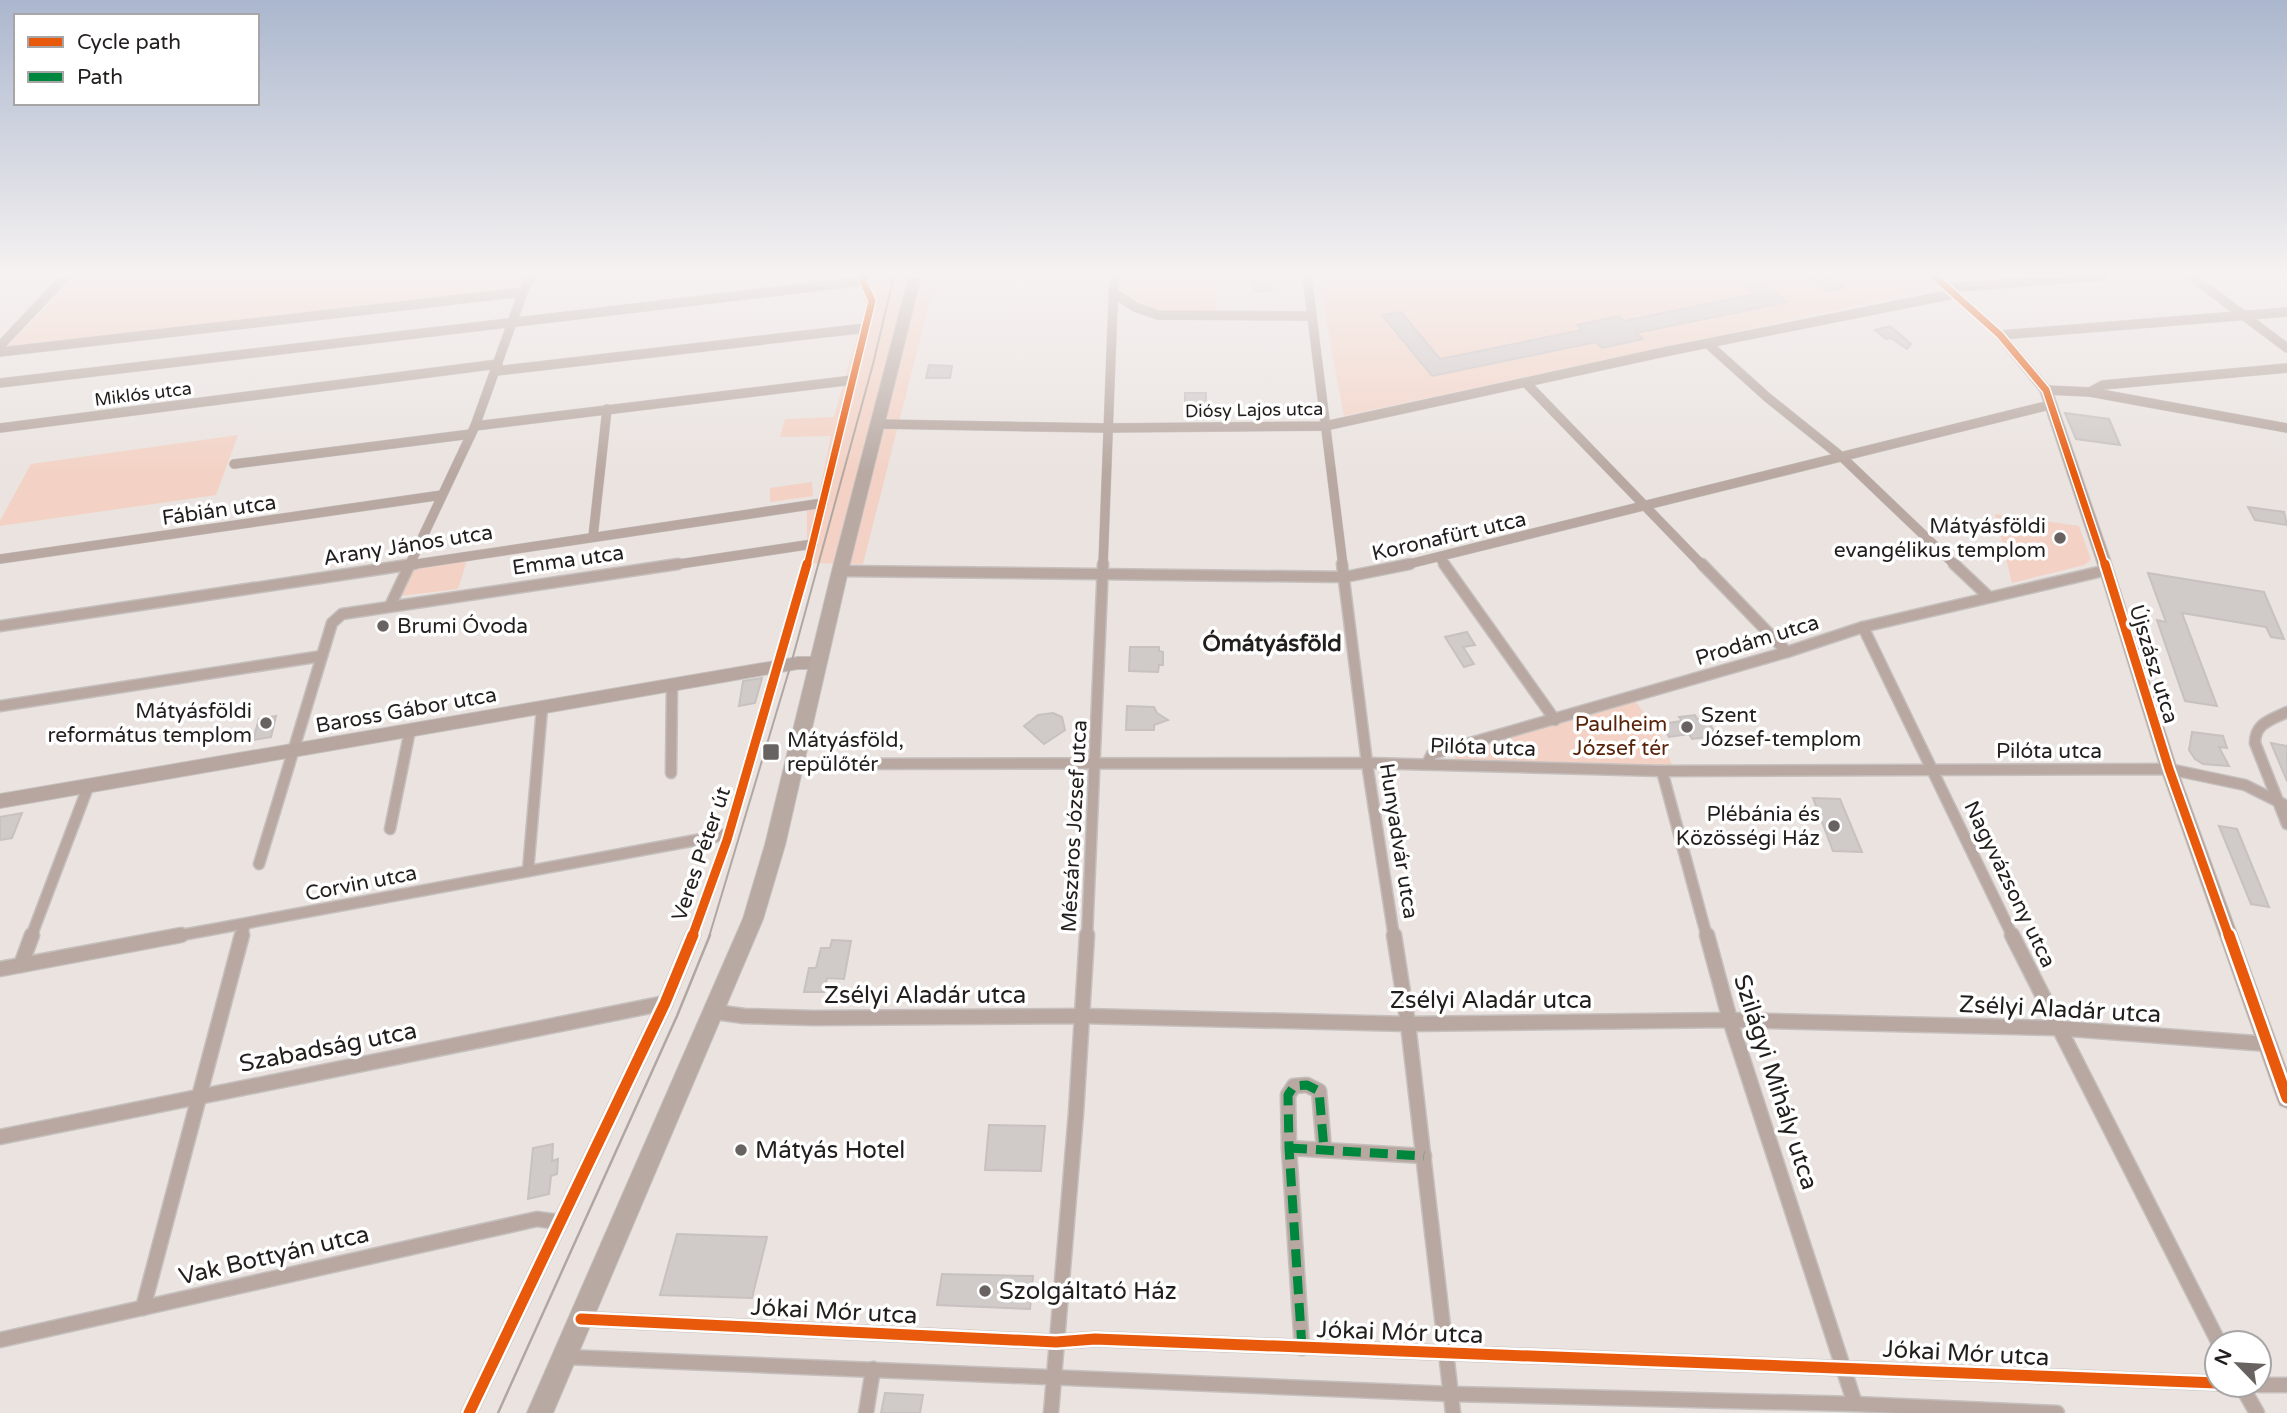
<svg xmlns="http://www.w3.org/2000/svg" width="2287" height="1413" viewBox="0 0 2287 1413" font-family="'Varela Round',sans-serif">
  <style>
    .green { fill: #f3d2c5 }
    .building { fill: #d0cac8; stroke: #c7c1c0; stroke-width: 2 }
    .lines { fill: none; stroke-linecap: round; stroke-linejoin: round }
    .street-far2-casing { stroke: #c5c0be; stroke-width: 10 }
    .street-far1-casing { stroke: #c5c0be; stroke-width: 13 }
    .street-casing { stroke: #c5c0be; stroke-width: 17 }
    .secondary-casing { stroke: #c5c0be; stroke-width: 2 }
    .primary-casing { stroke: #c5c0be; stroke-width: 2 }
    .street-far2 { stroke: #b8a8a1; stroke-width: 9 }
    .street-far1 { stroke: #b8a8a1; stroke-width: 10 }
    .street { stroke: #b8a8a1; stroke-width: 14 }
    .secondary { fill: #b7a69f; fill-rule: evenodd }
    .primary { fill: #b8a9a3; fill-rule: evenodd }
    .tram-far1 { stroke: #b1a7a2; stroke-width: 2 }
    .tram { stroke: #b1a7a2; stroke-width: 2.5 }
    .quiet { stroke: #00873e; stroke-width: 9; stroke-dasharray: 18 9; stroke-linecap: butt }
    .cycleway-far2-casing { stroke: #fff; stroke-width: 10 }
    .cycleway-far1-casing { stroke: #fff; stroke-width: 13 }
    .cycleway-casing { stroke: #fff; stroke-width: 16 }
    .cycleway-far2 { stroke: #e8590c; stroke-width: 7 }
    .cycleway-far1 { stroke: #e8590c; stroke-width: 9 }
    .cycleway { stroke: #e8590c; stroke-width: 11 }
    .poi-dot { fill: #686361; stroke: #fff; stroke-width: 2.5 }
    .labels { text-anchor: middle; stroke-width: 7; stroke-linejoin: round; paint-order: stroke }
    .far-street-label { font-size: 18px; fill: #221e1d; stroke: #fff }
    .street-label { font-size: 21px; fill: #221e1d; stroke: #fff }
    .poi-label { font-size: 21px; fill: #221e1d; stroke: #fff; text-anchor: end }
    .park-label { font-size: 21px; fill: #592309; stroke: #fff }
    .neighbourhood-label { font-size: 23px; font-weight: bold; fill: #221e1d; stroke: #fff }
    .near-street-label { font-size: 24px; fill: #221e1d; stroke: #fff }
    .near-poi-label { font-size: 24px; fill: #221e1d; stroke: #fff; text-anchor: start }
  </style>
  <rect width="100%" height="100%" fill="#eae3e0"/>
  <g class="green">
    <polygon points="76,276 526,276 520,288 513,290 6,348"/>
    <polygon points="860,276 936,276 863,564 803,563 807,542 807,509 818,499 831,436 780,437 785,419 834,417 866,304 863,301"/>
    <path d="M1117 276H1214L1216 313C1205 313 1192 315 1181 314 1162 312 1116 300 1117 276Z"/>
    <polygon points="1318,276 1920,276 1934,289 1344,416"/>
    <polygon points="238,435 216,495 0,526 0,521 31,464"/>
    <polygon points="812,482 813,496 770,502 770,488"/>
    <polygon points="1995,514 2079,526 2091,560 2084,565 2012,583"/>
    <polygon points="467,560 458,589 401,596 416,567"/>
    <polygon points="1633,698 1660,734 1674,770 1457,763 1453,750"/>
  </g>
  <g class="building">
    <polygon points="1252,276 1270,276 1272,291 1254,292"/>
    <polygon points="1733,276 1755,276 1787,302 1636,333 1643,339 1602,348 1596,342 1432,376 1382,315 1401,312 1440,359 1582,330 1577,325 1619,316 1624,321 1756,294"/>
    <polygon points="1807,276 1827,276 1843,287 1827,291"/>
    <polygon points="1890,326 1911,344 1907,349 1891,338 1886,339 1875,330"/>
    <polygon points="929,365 952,366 950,378 926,378"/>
    <polygon points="1185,393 1206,393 1206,414 1185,412"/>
    <polygon points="2065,413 2109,419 2120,445 2076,439"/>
    <polygon points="2248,507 2284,512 2287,525 2255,520"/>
    <polygon points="2148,573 2264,592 2284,639 2271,637 2266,627 2182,613 2217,706 2185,701 2157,620 2166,622"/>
    <polygon points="1467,632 1475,645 1463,647 1474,664 1464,667 1445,637"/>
    <polygon points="1130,647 1159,647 1159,651 1163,652 1163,665 1159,665 1158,672 1129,671"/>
    <polygon points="762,678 755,703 739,706 743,681"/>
    <polygon points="1127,706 1154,707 1157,713 1168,720 1154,725 1154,730 1126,730"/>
    <polygon points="1053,713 1062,717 1065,730 1044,744 1024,726 1038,715"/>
    <polygon points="1695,715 1697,719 1706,718 1714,731 1705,732 1708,737 1692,739 1689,734 1669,737 1661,724 1682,721 1679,717"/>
    <polygon points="276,716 271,737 253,740 259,719"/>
    <polygon points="2192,732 2223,736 2227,748 2219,747 2229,766 2203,764 2195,759 2189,750"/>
    <polygon points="2271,743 2287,746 2287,781"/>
    <polygon points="1813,798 1840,799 1862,852 1833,851"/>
    <polygon points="22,813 12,838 0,840 0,817"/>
    <polygon points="2219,826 2237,829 2269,907 2251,904"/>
    <polygon points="832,940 851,941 844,979 827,978 824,992 804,992 809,968 816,968 821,948 830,948"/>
    <polygon points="989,1125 1045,1126 1041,1171 985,1170"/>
    <polygon points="553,1144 552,1161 558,1159 557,1174 551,1176 549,1194 528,1199 533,1148"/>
    <polygon points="677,1234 767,1237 752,1298 660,1295"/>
    <polygon points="942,1274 1033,1276 1030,1309 937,1305"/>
    <polygon points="885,1393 923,1395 920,1413 881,1413"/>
  </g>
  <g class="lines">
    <g class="street-far2-casing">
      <g id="street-far2">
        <polyline points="1307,276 1343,566"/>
        <polyline points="2191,276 2287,348"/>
        <polyline points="1947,288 2103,276"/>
        <polyline points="1113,292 1135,307 1158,315 1312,316"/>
        <polyline points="2000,335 2287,312"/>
        <polyline points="1708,344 1768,398 1843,458 1956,566"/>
        <polyline points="0,346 66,276"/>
        <polyline points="0,352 523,292"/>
        <polyline points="496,371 866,328"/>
        <polyline points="0,383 863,281"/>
        <polyline points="1526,383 1703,566"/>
        <polyline points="2046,390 2090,392 2103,385 2287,368"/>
        <polyline points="2090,392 2287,428"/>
        <polyline points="878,424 1106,428 1325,426 1664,352 1953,294"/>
        <polyline points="475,426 853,380"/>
        <polyline points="0,428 498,364"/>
        <polyline points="234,464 471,434"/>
        <polyline points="593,537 607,409"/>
        <polyline points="1440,558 1446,566"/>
        <polyline points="0,559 442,495"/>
        <polyline points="403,566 823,503"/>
        <polyline points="409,566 475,426 523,292 532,276"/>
        <polyline points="666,566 813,544"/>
        <polyline points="807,566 872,301 863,281 865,276"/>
        <polyline points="1103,566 1114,276"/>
        <polyline points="1401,566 2050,405"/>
      </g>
    </g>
    <g class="street-far1-casing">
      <g id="street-far1">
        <polyline points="1342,564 1367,763 1394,937"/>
        <polyline points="1444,564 1555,720"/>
        <polyline points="1702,564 1787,652"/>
        <polyline points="1954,564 1989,597"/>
        <polyline points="840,571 1345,577 1410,564"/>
        <polyline points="390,606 410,564"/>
        <polyline points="0,626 414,564"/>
        <polyline points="1863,627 2013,937"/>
        <polyline points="0,706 322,656"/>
        <path d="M2287 712C2271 720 2255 723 2255 743L2287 824"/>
        <polyline points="795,764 1367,763 1662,771 2169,769 2245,785 2287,806"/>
        <polyline points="1427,764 1432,754 1787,652 1863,627 2107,570"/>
        <polyline points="1662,771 1707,937"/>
        <polyline points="671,773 672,685"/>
        <polyline points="390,829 410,730"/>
        <polyline points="259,864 332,623 342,614 678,564"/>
        <polyline points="528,871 542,708"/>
        <polyline points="31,937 88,787"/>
        <polyline points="171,937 729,834"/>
        <polyline points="241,937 245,924"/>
        <polyline points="692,937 727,840 807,564"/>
        <polyline points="1087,937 1103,564"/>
      </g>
    </g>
    <g class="street-casing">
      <g id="street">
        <polyline points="1394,935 1408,1024 1453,1413"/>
        <polyline points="1707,935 1730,1020 1855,1404"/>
        <polyline points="2012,935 2219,1343"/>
        <polyline points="21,965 32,935"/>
        <polyline points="0,969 181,935"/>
        <polyline points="715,1012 744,1016 813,1018 1083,1016 1408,1024 1730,1020 2057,1028 2268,1044"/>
        <polyline points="0,1137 665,1003"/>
        <polyline points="1289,1148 1424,1156"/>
        <polyline points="143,1308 242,935"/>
        <polyline points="581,1319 1056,1342 1095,1339 2217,1383"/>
        <polyline points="0,1340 537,1219 559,1222"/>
        <polyline points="1302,1348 1289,1148 1288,1095 1294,1086 1307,1085 1319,1091 1324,1149"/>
        <polyline points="565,1357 1451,1394 1855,1404 2057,1413"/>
        <polyline points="2241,1385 2257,1413"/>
        <polyline points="2259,1385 2287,1385"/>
        <polyline points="469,1413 665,1003 693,935"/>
        <polyline points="866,1413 873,1369"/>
        <polyline points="1051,1413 1076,1113 1087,935"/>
      </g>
    </g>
    <g class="secondary-casing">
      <g id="secondary">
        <polygon points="1929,276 1940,276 2004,333 2052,390 2110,559 2177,769 2287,1071 2287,1108 2280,1105 2277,1098 2161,769 2096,559 2040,391 1996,337"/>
        <polygon points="798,657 819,657 827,663 819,669 798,669 0,808 0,794"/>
      </g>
    </g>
    <g class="primary-casing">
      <polygon id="primary" points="909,276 921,276 848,571 785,845 763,919 553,1413 527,1413 743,919 765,845 832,571"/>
    </g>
    <use href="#street-far2" class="street-far2"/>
    <use href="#street-far1" class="street-far1"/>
    <use href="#street" class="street"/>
    <use href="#secondary" class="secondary"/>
    <use href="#primary" class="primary"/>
    <polyline class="tram-far1" points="709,937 791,664 873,364 894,276"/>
    <polyline class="tram" points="498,1413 677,1016 710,935"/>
    <g class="quiet">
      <polyline points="1289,1148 1424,1156"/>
      <polyline points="1302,1348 1289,1148 1288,1095 1294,1086 1307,1085 1319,1091 1324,1149"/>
    </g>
    <g class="cycleway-far2-casing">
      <g id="cycleway-far2">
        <polyline points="1934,276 2000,335 2046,390 2105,566"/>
        <polyline points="807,566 872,301 863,281 865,276"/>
      </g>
    </g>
    <g class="cycleway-far1-casing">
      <g id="cycleway-far1">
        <polyline points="2105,564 2169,769 2229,937"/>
        <polyline points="692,937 727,840 807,564"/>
      </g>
    </g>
    <g class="cycleway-casing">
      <g id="cycleway">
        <polyline points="2229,935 2287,1098"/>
        <polyline points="581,1319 1056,1342 1095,1339 2217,1383"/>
        <polyline points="469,1413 665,1003 693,935"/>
      </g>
    </g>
    <use href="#cycleway-far2" class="cycleway-far2"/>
    <use href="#cycleway-far1" class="cycleway-far1"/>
    <use href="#cycleway" class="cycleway"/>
  </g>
  <linearGradient id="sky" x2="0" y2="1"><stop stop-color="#abb7ce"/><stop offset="0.58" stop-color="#f6f2f1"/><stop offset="1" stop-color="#f6f2f1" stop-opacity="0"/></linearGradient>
  <rect width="2287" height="473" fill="url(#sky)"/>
  <g class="poi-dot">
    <circle cx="2060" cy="538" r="7"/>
    <circle cx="383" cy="626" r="7"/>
    <circle cx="266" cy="723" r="7"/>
    <circle cx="1687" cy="727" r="7"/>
    <rect x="762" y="743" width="18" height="18" rx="3.5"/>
    <circle cx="1834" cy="826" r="7"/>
    <circle cx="741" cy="1150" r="7"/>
    <circle cx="985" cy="1291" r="7"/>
  </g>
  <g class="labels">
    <g class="far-street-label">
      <text transform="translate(143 394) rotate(-7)" y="6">Miklós utca</text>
      <text transform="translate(1254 410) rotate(-1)" y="6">Diósy Lajos utca</text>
    </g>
    <g class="street-label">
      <text transform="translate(219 510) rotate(-8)" y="7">Fábián utca</text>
      <text transform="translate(1449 536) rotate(-13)" y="7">Koronafürt utca</text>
      <text transform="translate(408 545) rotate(-9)" y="7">Arany János utca</text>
      <text transform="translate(568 560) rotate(-8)" y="7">Emma utca</text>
      <text transform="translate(1757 640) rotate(-17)" y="7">Prodám utca</text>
      <text transform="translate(2154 664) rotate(73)" y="7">Újszász utca</text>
      <text transform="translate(406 710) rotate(-10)" y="7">Baross Gábor utca</text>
      <text transform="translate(1483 747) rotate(2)" y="7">Pilóta utca</text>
      <text x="2049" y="758">Pilóta utca</text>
      <text transform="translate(1074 826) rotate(-87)" y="7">Mészáros József utca</text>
      <text transform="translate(1399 841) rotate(81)" y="7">Hunyadvár utca</text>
      <text transform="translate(701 854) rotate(-71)" y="7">Veres Péter út</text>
      <text transform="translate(361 883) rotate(-11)" y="7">Corvin utca</text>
      <text transform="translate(2010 884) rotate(64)" y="7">Nagyvázsony utca</text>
    </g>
    <g class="poi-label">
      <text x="2046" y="533">Mátyásföldi<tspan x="2046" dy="24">evangélikus templom</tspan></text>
      <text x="397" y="633" text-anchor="start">Brumi Óvoda</text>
      <text x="252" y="718">Mátyásföldi<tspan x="252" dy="24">református templom</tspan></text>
      <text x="1701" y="722" text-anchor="start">Szent<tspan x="1701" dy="24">József-templom</tspan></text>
      <text x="787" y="747" text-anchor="start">Mátyásföld,<tspan x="787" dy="24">repülőtér</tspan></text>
      <text x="1820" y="821">Plébánia és<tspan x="1820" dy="24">Közösségi Ház</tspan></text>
    </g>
    <g class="park-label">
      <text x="1621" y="731">Paulheim<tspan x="1621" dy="24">József tér</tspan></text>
    </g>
    <g class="neighbourhood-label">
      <text x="1272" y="651">Ómátyásföld</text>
    </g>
    <g class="near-street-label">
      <text x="925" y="1003">Zsélyi Aladár utca</text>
      <text x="1491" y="1008">Zsélyi Aladár utca</text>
      <text transform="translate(2060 1009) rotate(3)" y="8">Zsélyi Aladár utca</text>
      <text transform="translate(328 1047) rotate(-11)" y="8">Szabadság utca</text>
      <text transform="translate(1776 1082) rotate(72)" y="8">Szilágyi Mihály utca</text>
      <text transform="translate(274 1255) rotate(-13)" y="8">Vak Bottyán utca</text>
      <text transform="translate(834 1311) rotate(3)" y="8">Jókai Mór utca</text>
      <text transform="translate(1400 1332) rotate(2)" y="8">Jókai Mór utca</text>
      <text transform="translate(1966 1353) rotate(3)" y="8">Jókai Mór utca</text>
    </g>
    <g class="near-poi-label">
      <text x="755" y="1158">Mátyás Hotel</text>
      <text x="999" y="1299">Szolgáltató Ház</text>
    </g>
  </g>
  <rect x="14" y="14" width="245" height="91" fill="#ffffff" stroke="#a7a5a5" stroke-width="2"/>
  <rect x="28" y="37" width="35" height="10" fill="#e8590c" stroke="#a7a5a5" stroke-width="2"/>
  <text x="77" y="49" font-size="21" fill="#221e1d">Cycle path</text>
  <rect x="28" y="72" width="35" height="10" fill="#00873e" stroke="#a7a5a5" stroke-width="2"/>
  <text x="77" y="84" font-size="21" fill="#221e1d">Path</text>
  <g transform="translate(2238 1364) rotate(295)"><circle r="33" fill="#ffffff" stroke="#a7a5a5" stroke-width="2"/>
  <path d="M0-5L12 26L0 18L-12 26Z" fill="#686361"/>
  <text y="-10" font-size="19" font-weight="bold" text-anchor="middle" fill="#221e1d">N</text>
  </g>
</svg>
